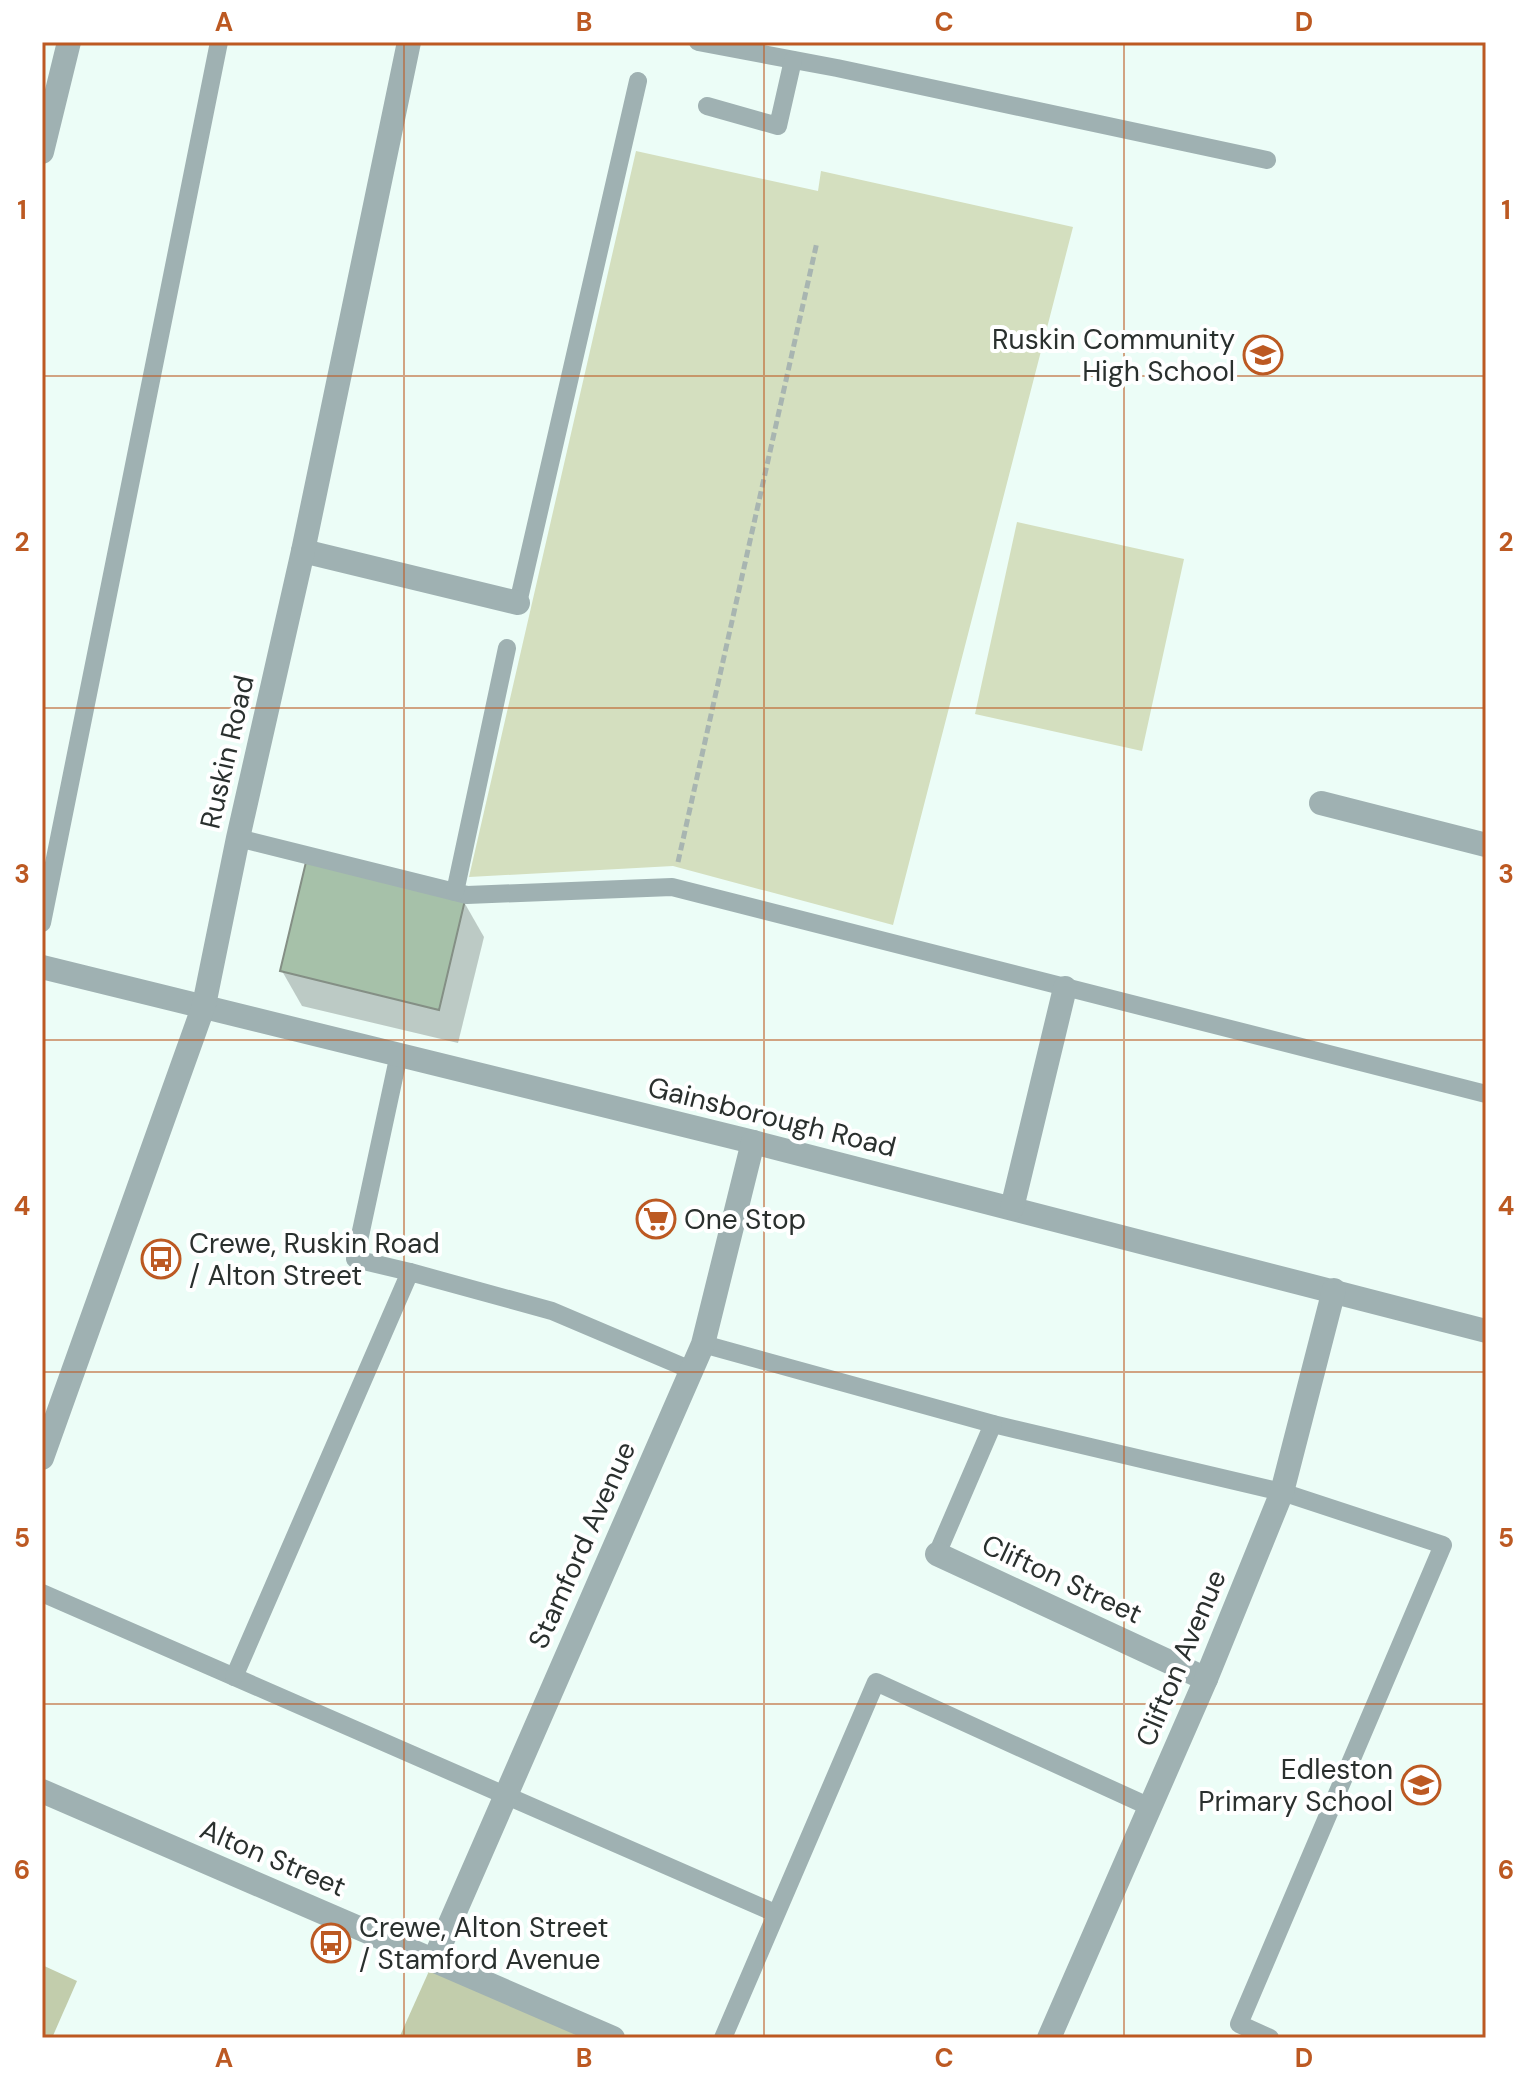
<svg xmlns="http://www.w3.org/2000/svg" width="1528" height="2080" font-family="'DM Sans',sans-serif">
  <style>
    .green { fill: #d4dfbf }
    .forest { fill: #c2cdac }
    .shadow { fill: #0003 }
    .building { fill: #a6c1a9; stroke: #848f85; stroke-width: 2 }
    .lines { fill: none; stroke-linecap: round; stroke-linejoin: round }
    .path { stroke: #a8b5b1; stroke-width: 5; stroke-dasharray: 8 4; stroke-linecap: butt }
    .lane { stroke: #9fb1b2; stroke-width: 18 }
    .street { stroke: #9fb1b2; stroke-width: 24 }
    .grid { fill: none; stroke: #bc5922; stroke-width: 2; stroke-opacity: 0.55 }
    .labels { text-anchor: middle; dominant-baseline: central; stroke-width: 8; stroke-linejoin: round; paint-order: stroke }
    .poi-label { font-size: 28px; fill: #2a302e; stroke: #fff; text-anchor: start }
    .street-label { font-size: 28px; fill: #2a302e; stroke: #fff }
    .neatline { fill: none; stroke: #bc5922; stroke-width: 3 }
    .grid-label { font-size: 26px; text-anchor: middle; font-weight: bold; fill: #bc5922 }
  </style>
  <rect width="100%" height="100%" fill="#ecfdf7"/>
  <!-- green -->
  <g class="green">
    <path d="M636,151L818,191L821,171L1073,227L893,925L673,866L469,877Z"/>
    <path d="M1017,522L1184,559L1142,751L975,714Z"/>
  </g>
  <!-- forest -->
  <g class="forest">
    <path d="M434,1960L613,2038H399Z"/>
    <path d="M42,1965L77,1981L52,2038H42Z"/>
  </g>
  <!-- shadow -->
  <path class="shadow" d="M464,902L484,937L458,1043L302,1006L282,971Z"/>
  <!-- building -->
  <path class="building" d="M306,862L465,900L439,1010L280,971Z"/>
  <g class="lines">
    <!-- path -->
    <path class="path" d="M678,862L817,242"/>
    <!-- lane -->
    <g class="lane">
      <path d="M698,42L837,68L1267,160"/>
      <path d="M707,106L778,126L793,60"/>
      <path d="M518,603L638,81"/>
      <path d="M238,838L467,895L672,887L1486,1094"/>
      <path d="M455,892L507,648"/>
      <path d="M42,923L219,42"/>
      <path d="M399,1054L355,1259L410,1272"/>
      <path d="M703,1344L993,1424L1282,1492L1443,1545L1239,2024L1270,2038"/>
      <path d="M937,1554L993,1424"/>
      <path d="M42,1593L775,1913"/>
      <path d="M234,1677L410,1272L552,1311L691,1370"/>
      <path d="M723,2038L876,1682L1150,1807"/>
    </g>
    <!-- street -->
    <g class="street">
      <path d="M42,152L69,42"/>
      <path d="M303,551L518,603"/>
      <path d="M1321,803L1486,845"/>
      <path d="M42,967L753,1142L1486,1331"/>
      <path d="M1012,1208L1065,988"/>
      <path d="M42,1458L204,1005L238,838L303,551L409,42"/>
      <path d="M937,1554L1206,1679"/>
      <path d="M42,1791L613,2038"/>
      <path d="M434,1960L703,1344L753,1142"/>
      <path d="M1049,2038L1206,1679L1282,1492L1334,1290"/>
    </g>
  </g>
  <!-- grid -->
  <path class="grid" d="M404,42V2038M764,42V2038M1124,42V2038M42,376H1486M42,708H1486M42,1040H1486M42,1372H1486M42,1704H1486"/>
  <!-- icons -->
  <defs>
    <g id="school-ring" transform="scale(2)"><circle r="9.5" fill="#fff" stroke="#bc5922" stroke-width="1.5"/><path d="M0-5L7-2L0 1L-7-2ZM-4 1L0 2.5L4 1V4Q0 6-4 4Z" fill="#bc5922"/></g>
    <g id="supermarket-ring" transform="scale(2)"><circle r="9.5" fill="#fff" stroke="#bc5922" stroke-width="1.5"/><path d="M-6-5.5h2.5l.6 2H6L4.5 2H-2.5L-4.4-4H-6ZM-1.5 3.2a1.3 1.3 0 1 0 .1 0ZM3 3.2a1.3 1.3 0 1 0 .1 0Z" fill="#bc5922"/></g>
    <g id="bus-ring" transform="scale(2)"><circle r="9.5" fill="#fff" stroke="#bc5922" stroke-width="1.5"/><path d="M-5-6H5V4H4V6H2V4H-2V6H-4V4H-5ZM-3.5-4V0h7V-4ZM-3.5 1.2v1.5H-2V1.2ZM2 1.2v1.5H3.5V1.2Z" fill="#bc5922"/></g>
  </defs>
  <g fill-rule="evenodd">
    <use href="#school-ring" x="1263" y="355"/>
    <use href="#supermarket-ring" x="656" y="1219"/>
    <use href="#bus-ring" x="161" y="1259"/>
    <use href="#school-ring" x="1421" y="1785"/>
    <use href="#bus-ring" x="331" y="1943"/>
  </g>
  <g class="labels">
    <!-- poi labels -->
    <g class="poi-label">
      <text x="1235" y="339" text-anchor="end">Ruskin Community<tspan x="1235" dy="32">High School</tspan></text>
      <text x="684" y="1219">One Stop</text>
      <text x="189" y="1243">Crewe, Ruskin Road<tspan x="189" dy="32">/ Alton Street</tspan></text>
      <text x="1393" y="1769" text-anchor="end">Edleston<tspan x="1393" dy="32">Primary School</tspan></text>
      <text x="359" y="1927">Crewe, Alton Street<tspan x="359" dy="32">/ Stamford Avenue</tspan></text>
    </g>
    <!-- street labels -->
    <g class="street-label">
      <text transform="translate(227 752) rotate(-77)">Ruskin Road</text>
      <text transform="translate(772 1117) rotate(14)">Gainsborough Road</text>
      <text transform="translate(582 1545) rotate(-66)">Stamford Avenue</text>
      <text transform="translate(1062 1579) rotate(25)">Clifton Street</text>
      <text transform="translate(1181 1658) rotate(-67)">Clifton Avenue</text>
      <text transform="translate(273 1858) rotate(23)">Alton Street</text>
    </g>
  </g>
  <!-- border -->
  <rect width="1528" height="2080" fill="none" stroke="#ffffff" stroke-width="88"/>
  <rect x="44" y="44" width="1440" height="1992" class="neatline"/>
  <g class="grid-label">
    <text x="224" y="31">A</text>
    <text x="584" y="31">B</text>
    <text x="944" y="31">C</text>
    <text x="1304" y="31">D</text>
    <text x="22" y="219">1</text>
    <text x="1506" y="219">1</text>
    <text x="22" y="551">2</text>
    <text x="1506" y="551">2</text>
    <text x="22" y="883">3</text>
    <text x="1506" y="883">3</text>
    <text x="22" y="1215">4</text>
    <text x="1506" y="1215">4</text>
    <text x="22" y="1547">5</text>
    <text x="1506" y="1547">5</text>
    <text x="22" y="1879">6</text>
    <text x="1506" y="1879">6</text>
    <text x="224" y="2067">A</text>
    <text x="584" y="2067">B</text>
    <text x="944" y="2067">C</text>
    <text x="1304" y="2067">D</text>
  </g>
</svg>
